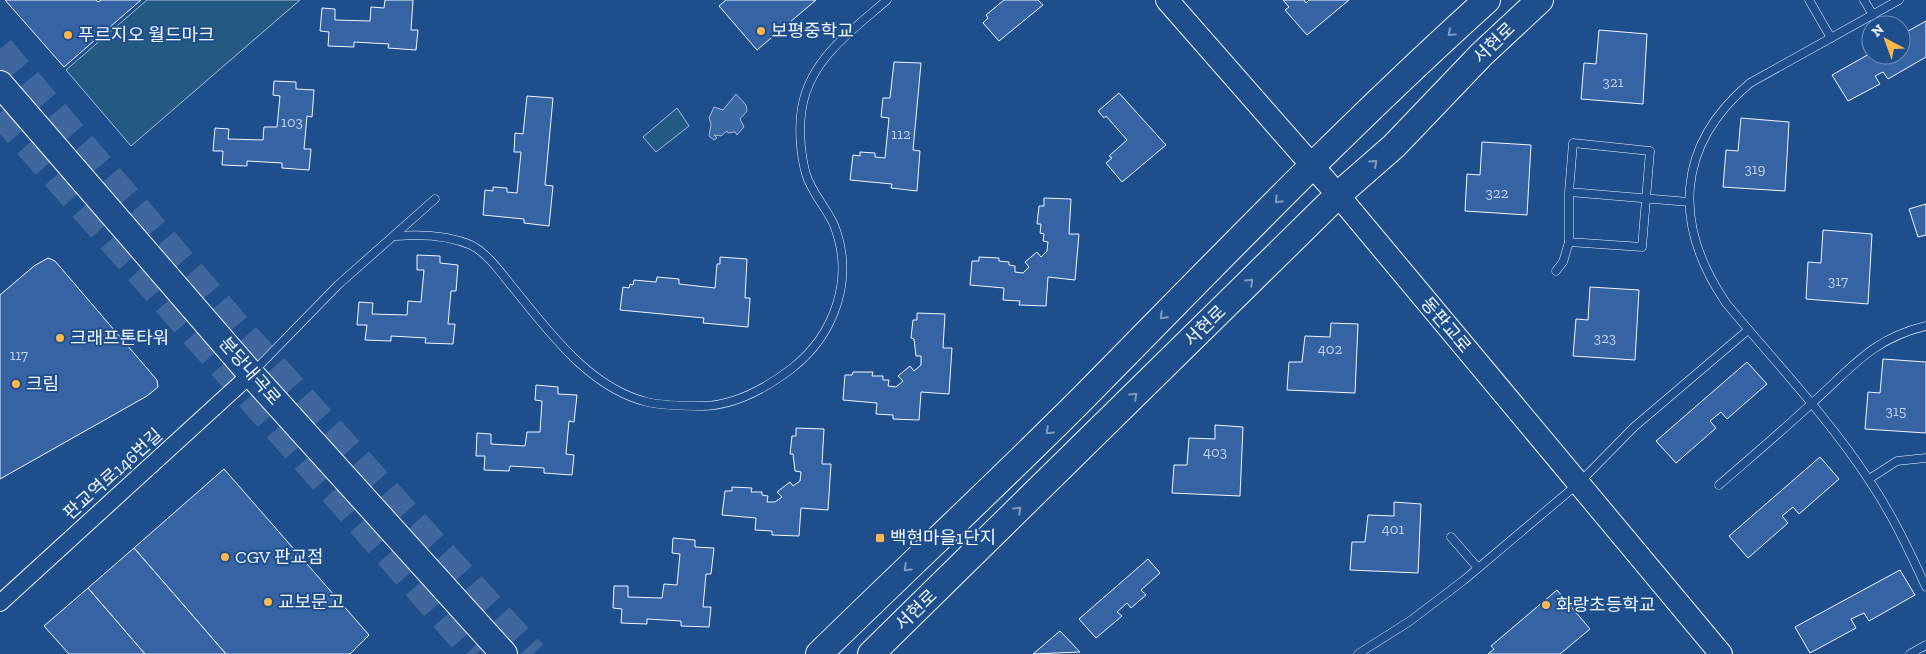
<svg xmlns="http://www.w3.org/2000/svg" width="1926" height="654" font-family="'Zilla Slab','Noto Sans KR',serif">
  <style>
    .green { fill: #245a82; stroke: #a8bbd7 }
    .water { fill: #3b69a3; stroke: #a8bbd7 }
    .building { fill: #3563a3; stroke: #f2f6ff }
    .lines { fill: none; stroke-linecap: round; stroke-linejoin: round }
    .trunk-tunnel { stroke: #3f679d; stroke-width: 28; stroke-dasharray: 28 14; stroke-linecap: butt }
    .service-casing { stroke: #f2f6ff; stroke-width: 9 }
    .minor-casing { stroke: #f2f6ff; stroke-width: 18 }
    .secondary-casing { stroke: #f2f6ff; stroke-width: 24 }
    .primary-casing { stroke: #f2f6ff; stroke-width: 28 }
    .service { stroke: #1f4e8c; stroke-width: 8 }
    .minor { stroke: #1f4e8c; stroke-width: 16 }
    .secondary { stroke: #1f4e8c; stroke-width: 22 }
    .primary { stroke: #1f4e8c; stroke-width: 26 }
    .oneway { stroke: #7e9ac0 }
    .poi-dot { fill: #ffb74d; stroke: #1f4e8c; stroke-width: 2 }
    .labels { text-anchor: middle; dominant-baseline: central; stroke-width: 4; stroke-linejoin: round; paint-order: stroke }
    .number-label { font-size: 15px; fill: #c3d1e8 }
    .poi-label { font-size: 18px; fill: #f2f6ff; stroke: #1f4e8c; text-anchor: start }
    .street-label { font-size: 18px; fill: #f2f6ff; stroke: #1f4e8c }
  </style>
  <rect width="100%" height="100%" fill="#1f4e8c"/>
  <!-- green -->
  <g class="green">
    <path d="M147,0H300L131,146L66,70Z"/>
    <path d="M677,108L689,126L656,152L643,137Z"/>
  </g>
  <!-- water -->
  <path class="water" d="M736,94L746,105L747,111L740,119L744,127L737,135L735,132L728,133L727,131L721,136L714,135L717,138L714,140L709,136L711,124L709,118L714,107L723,110Z"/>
  <!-- building -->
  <g class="building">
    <path d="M5,0H96L98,2L101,0H141L64,67Z"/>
    <path d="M385,0H413L411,30H418L416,50L388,48L389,44L354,42V47L328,46L329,32L320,31L322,8L335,9V20L370,21L371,7L384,8Z"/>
    <path d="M726,0H816L757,50L719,6Z"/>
    <path d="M1004,0H1038L1043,5L999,41L983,23L988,18L986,15Z"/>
    <path d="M1283,0H1304L1306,3L1309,0H1349L1307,35L1285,10L1289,7Z"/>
    <path d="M1926,21V57L1888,79L1883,72L1875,76L1880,84L1848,101L1832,75L1871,53V55H1901V35Z"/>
    <path d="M1599,30L1647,34L1643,104L1581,99L1584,63L1596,64Z"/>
    <path d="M894,62L921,63L913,150L920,151L917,191L891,188L892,184L850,180L853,155L860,156V152L875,153V157L885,158L889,118L881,117L883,98H890Z"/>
    <path d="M274,81L296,82V89L314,90L312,117L307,116L304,149H311L309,170L282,168V163L247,161V166L222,165L223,151H213L215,128L229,129L228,139L263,140L264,127H277L280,96L273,95Z"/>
    <path d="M1119,93L1166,145L1122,182L1106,163L1112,158L1109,156L1127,140L1106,116L1104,118L1098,111Z"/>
    <path d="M527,96L553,98L545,185L553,186L549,226L524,223V219L483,215L485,190L493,191V187L507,188V192L517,193L521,152H514L515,133L523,134Z"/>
    <path d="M1741,118L1789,122L1785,191L1723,187L1726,150L1738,151Z"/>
    <path d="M1482,142L1531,145L1527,215L1465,211L1467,174L1480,175Z"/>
    <path d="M1044,198L1071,199L1069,234H1079L1075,280L1048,277L1046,306L1019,305L1020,301L1003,300L1004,288L970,285L972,261H979V257L999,258V261L1009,262V265L1015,266V272L1023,273L1029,267L1025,262L1037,252L1041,257L1047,251L1048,242L1043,241L1044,234L1040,233L1041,224H1037L1039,206H1044Z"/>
    <path d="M1926,204V235L1918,237L1909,209Z"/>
    <path d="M1823,230L1872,234L1868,304L1806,299L1808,262L1821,263Z"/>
    <path d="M417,255L440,256V263L458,265L456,291H451L448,324H455L453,344L425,343L426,338L391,336V341L365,340L367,325H357L359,302L373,303L372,314L407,315L408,301L421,302L424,270H417Z"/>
    <path d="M720,257L747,259L745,298H750L748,327L703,323L704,318L620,310L623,287L629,288L630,284L633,285L634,280L656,282L657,277L679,279V284L715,288L717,264H720Z"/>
    <path d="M48,258L55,261L157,380L158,387L147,396L0,479V295L34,266Z"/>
    <path d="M1590,287L1639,290L1635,360L1573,356L1576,319L1588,320Z"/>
    <path d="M917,313L945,314L943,348H952L949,394L921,392L919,420L893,419V415L876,414L877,403L843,400L845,375H852L853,372H873L872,376H883V380H889L888,386L896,387L903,381L898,376L910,366L914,371L921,365V356H916L914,339L911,338L913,320H917Z"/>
    <path d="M1331,323L1358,324L1355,393L1287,390L1289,362H1302L1305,336L1330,337Z"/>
    <path d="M1883,359L1926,362V433L1865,429L1868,392L1880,393Z"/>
    <path d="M1747,362L1767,384L1727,419L1721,412L1710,421L1716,428L1676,463L1656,441Z"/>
    <path d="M536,385L558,387V394L577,395L574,422L569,421L566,454L574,455L572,475L544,473V468L510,466L509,471L484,470L485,456H476L477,433L491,434V444L525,446L527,432H540L542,401L535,400Z"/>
    <path d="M1215,425L1243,427L1240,496L1172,493L1174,465H1187L1189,438L1215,439Z"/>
    <path d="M796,428L824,429L822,464H831L828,510L801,508L799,536L772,535V531L755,530L756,518L722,515L725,491H732V487L752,488L751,492H762V495L768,496L767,502H775L782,497L777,492L790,482L793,486L800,481L801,472L795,471L793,454H790L792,436H796Z"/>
    <path d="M1820,457L1839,479L1799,514L1793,507L1782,516L1788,523L1748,558L1729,536Z"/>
    <path d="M224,469L369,635L350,654H226L134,548Z"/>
    <path d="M1394,502L1421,504L1418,573L1350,570L1352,542H1365L1368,515L1394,516Z"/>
    <path d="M673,538L695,540V547L714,548L711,574H706L703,607H711L709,627L681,626V621L647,619V624L621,623L622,609L613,608L614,586H628V597L662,598L664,584L677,585L680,554L672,553Z"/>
    <path d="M134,548L226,654H145L88,588Z"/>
    <path d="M1148,559L1160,573L1141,590L1146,595L1131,608L1127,603L1117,612L1122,616L1096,638L1079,619Z"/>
    <path d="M1900,570L1915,595L1869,621L1864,613L1851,619L1856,628L1810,653L1795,627Z"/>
    <path d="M88,588L145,654H69L44,626Z"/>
    <path d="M1557,590L1590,629L1560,654H1488L1494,649L1491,646Z"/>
    <path d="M1060,631L1080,652L1033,654Z"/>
  </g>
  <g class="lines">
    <!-- trunk-tunnel -->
    <g class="trunk-tunnel">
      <path d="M0,49L240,330L533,654"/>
      <path d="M0,113L476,654"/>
    </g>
    <!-- service casing -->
    <g class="service-casing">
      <g id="service">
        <path d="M1809,0L1831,38"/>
        <path d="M1864,0L1873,15"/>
        <path d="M1899,0L1750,83C1675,146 1673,225 1726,303C1774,361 1827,416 1869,480C1892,514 1909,550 1926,587"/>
        <path d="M1569,192V242L1642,247L1650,151L1573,143L1569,192L1689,202"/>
        <path d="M396,236C420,234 448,235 471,245C489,254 503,276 515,290C550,333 590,388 647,402C664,406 683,406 701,406C734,406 766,388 791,369C835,335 855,278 834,225C826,207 811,192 806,174C801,157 799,133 801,115C806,62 850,32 887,0"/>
        <path d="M1556,271L1563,262L1569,242"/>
        <path d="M254,371L338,285L435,199"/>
        <path d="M1869,479L1897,461L1926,458"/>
        <path d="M1719,485C1750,458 1781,432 1811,404C1851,369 1871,339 1926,326"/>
        <path d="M1451,537L1478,568"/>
        <path d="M1358,654L1410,621L1464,580L1579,483L1634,427L1748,330"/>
        <path d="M1910,654L1926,645"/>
      </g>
    </g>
    <!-- minor casing -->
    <g class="minor-casing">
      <path id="minor" d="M0,603L251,374"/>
    </g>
    <!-- secondary casing -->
    <g class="secondary-casing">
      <path id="secondary" d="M1167,0L1338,195L1721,654"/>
    </g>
    <!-- primary casing -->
    <g class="primary-casing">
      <g id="primary">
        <path d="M0,84L251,374L504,654"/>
        <path d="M819,654C906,569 996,485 1082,399C1215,264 1346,127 1487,0"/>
        <path d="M871,654L1338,195L1394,146L1482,54L1540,0"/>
      </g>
    </g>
    <!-- service -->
    <use href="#service" class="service"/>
    <!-- minor -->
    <use href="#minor" class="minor"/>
    <!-- secondary -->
    <use href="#secondary" class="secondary"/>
    <!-- primary -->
    <use href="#primary" class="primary"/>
  </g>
  <!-- one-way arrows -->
  <defs><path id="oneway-chevron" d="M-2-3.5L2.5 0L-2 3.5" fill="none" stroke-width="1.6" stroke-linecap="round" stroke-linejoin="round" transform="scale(1.25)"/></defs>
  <g class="oneway">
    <use href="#oneway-chevron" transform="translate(1451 33) rotate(138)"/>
    <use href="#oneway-chevron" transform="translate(1374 163) rotate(-42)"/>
    <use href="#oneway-chevron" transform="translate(1278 200) rotate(135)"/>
    <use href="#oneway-chevron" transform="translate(1250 282) rotate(-44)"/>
    <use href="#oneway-chevron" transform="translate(1163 316) rotate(135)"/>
    <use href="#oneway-chevron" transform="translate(1134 396) rotate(-44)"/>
    <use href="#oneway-chevron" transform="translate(1049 431) rotate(136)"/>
    <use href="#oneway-chevron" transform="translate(1018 510) rotate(-44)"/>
    <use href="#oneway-chevron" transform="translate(907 568) rotate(136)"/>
  </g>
  <!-- markers -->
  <g class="poi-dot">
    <circle cx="761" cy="31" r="5"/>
    <circle cx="68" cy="35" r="5"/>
    <circle cx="60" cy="338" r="5"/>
    <circle cx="16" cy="384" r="5"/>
    <rect x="875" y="533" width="10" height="10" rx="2.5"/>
    <circle cx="225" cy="557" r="5"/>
    <circle cx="268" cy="602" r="5"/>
    <circle cx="1546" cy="605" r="5"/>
  </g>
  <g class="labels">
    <!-- number labels -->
    <g class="number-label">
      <text x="1613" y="82">321</text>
      <text x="292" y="122">103</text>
      <text x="901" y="134">112</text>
      <text x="1755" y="169">319</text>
      <text x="1497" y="193">322</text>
      <text x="1838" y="281">317</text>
      <text x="1605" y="338">323</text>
      <text x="1330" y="349">402</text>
      <text x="19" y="355">117</text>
      <text x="1896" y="411">315</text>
      <text x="1215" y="452">403</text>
      <text x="1393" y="529">401</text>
    </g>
    <!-- poi labels -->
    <g class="poi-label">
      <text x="771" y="31">보평중학교</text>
      <text x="78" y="35">푸르지오 월드마크</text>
      <text x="70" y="338">크래프톤타워</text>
      <text x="26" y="384">크림</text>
      <text x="890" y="538">백현마을1단지</text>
      <text x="235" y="557">CGV 판교점</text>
      <text x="278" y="602">교보문고</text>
      <text x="1556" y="605">화랑초등학교</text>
    </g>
    <!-- street labels -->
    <g class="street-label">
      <text transform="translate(1494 43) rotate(-44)">서현로</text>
      <text transform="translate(1446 325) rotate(50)">동판교로</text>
      <text transform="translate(1205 326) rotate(-44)">서현로</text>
      <text transform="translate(250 371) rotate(49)">분당내곡로</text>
      <text transform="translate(113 474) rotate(-42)">판교역로146번길</text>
      <text transform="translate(916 610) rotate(-44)">서현로</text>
    </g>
  </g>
  <!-- north arrow -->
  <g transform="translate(1886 40) rotate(319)"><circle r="24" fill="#1f4e8c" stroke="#7391ba"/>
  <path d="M0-4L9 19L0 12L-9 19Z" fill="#ffb74d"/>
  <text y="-8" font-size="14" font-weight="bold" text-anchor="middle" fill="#f2f6ff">N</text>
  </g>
</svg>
